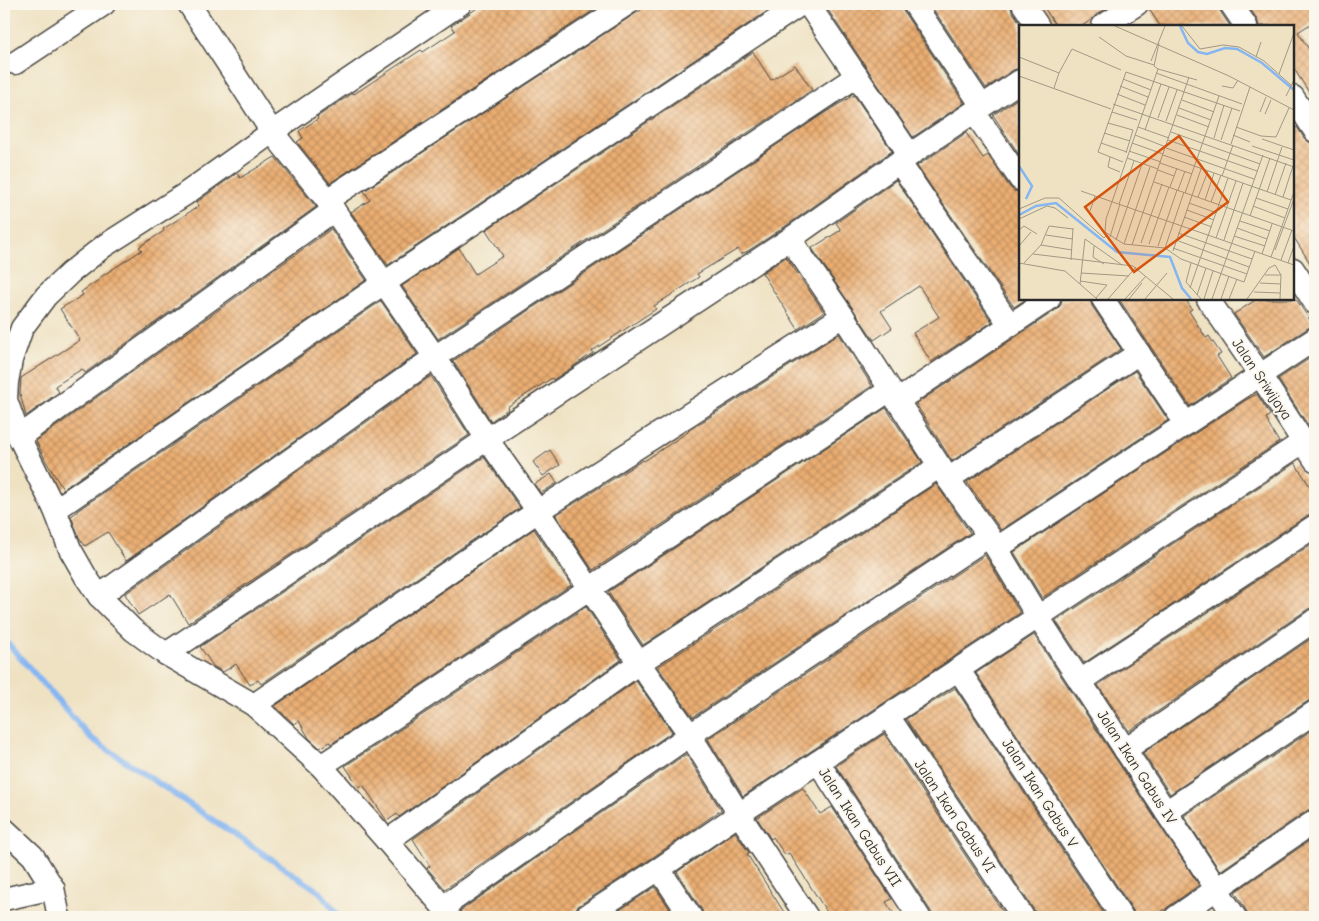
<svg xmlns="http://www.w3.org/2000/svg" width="1319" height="921" font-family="'Comic Neue',sans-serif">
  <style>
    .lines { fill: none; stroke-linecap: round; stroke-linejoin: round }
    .stream { stroke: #85b6f1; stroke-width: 6 }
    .building { fill: url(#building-cross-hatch) }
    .minor-casing { stroke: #484642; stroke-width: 25 }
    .minor { stroke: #fff; stroke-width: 22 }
    .labels { text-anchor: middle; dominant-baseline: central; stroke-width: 4; stroke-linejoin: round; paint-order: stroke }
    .street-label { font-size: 15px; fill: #2b2b2b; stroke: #fbf7ec }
    .inset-river { fill: none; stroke: #85b6f1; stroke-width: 2.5 }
    .inset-road { fill: none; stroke: #a19986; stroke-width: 1 }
    .view { fill: #d5540f; fill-opacity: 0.15; stroke: #d5540f; stroke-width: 2.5 }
    .inset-edge { fill: none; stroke: #2b2b2b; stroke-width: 2.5 }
  </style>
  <defs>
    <pattern id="building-cross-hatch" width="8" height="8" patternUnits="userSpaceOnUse" patternTransform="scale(1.25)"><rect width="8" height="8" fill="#ebae72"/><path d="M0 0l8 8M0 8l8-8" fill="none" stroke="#bf8e5e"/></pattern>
  </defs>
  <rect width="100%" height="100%" fill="#fbf7ec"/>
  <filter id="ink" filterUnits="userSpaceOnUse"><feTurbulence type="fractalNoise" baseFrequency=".02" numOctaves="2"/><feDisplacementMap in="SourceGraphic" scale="10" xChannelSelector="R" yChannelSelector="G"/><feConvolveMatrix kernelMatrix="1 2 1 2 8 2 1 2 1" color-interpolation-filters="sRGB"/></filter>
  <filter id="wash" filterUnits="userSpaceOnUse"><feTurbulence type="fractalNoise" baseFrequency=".0096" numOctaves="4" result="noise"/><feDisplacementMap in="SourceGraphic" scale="20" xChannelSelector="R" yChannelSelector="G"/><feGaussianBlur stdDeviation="1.12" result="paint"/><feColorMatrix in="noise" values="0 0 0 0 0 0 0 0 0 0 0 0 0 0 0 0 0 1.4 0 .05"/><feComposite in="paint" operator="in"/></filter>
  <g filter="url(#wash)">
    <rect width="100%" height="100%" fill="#efe2c3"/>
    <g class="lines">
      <!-- stream -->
      <path class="stream" d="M4,639L91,738L320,892L340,917"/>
    </g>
    <g id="blocks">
      <!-- building -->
      <g class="building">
        <path d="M483,4H603L330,183L297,142L303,138L299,131L318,119L317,117L353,93L354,94L421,50L423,52L455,31L451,26Z"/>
        <path d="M650,4H778L388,265L351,212L370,200L364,191Z"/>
        <path d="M824,4H901L903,11L964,103L913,137Z"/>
        <path d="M930,4H1010L1012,11L1020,23V68L1013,70L986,88Z"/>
        <path d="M1042,4H1113L1096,15L1091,20L1082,26H1056Z"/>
        <path d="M1150,4H1218L1220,11L1230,26H1160L1149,9Z"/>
        <path d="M1247,4H1315V21L1298,32L1315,59V102L1293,67V26H1259L1257,19Z"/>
        <path d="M753,52L771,80L795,65L812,90L438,339L402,286L459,248L475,274L503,256L486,230Z"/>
        <path d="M854,95L892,151L783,228L748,251L741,254L738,249L697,274L699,277L654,306L656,309L592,351L593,353L553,380L552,378L507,407L508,409L491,421L453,361L826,112Z"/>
        <path d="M1020,97V156L993,115Z"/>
        <path d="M1297,127L1304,138L1309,142L1315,144V271L1293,236V130Z"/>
        <path d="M966,133L983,158L988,155L1009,186L1014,191L1020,192V299H1026L1014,307L917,166Z"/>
        <path d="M275,157L316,207L85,373L82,369L55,386L59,392L26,416L20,394L21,378L80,340L60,309L83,295L81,292L100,279L99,278L142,250L139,247L164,231L163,229L199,206L197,202L237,173L240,178Z"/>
        <path d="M896,180L992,322L931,362L913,333L939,317L919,286L881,311L892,328L874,340L812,248L841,230L836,223Z"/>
        <path d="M331,229L366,280L63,489L47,463L36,441Z"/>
        <path d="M786,257L824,312L798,329L762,273Z"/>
        <path d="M1062,299H1090L1092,306L1121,349L952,461L916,404L1056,310L1061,305Z"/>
        <path d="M1119,299H1185L1192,309L1189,311L1206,338L1209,336L1221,354L1217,356L1231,378L1190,406Z"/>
        <path d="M1257,299H1296L1314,326L1308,328L1264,357L1234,314Z"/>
        <path d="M381,301L417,354L126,561L108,532L85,546L79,537L71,516L77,512V511Z"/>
        <path d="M839,334L872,386L593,570L556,515L643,460L644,461L688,432V431Z"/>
        <path d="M1315,355V436L1278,379Z"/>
        <path d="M1135,371L1168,420L1001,530L967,482Z"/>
        <path d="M431,376L469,435L188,623L170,594L138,615L125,594Z"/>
        <path d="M1257,394L1270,415L1266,418L1269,423L1268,424L1279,442L1042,598L1014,552L1246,400Z"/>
        <path d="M886,408L922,462L643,645L608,592Z"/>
        <path d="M550,450L560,465L543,476L533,462Z"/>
        <path d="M484,457L520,508L261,684L258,680L250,685L236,664L223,672L213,666L200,647Z"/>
        <path d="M1295,463L1315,494V513L1308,515L1084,663L1056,621Z"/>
        <path d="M551,474L557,483L541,493L535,484Z"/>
        <path d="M936,484L970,533L693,717L658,667Z"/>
        <path d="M534,529L571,585L331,744L330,742L320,748L309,738L299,721L294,724L275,706Z"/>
        <path d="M1315,542V607L1308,609L1129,731L1098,685Z"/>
        <path d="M985,555L1020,613L743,796L708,739Z"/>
        <path d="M586,607L621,660L399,817L397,814L387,821L363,785L359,787L345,766Z"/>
        <path d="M1034,635L1199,885L1154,917H1135L1133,910L976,673Z"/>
        <path d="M1315,636V699L1308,701L1170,794L1143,753Z"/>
        <path d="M636,681L672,732L445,889L427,868L430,866L413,839Z"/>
        <path d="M955,688L1106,917H1036L1034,910L906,719Z"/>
        <path d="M1315,728V808L1308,810L1220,871L1184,816Z"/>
        <path d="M884,734L1006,916L1003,917H934L930,910L836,766Z"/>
        <path d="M686,754L721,810L652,858L578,906L574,911L572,917H462L460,911Z"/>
        <path d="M803,788L820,814L832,807L892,899L886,902L896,917H830L789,853L785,855L773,837L771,839L757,818Z"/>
        <path d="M735,832L749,853L747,854L787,917H704L702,910L677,872Z"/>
        <path d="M1315,837V917H1248L1246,910L1235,892Z"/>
        <path d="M655,887L675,917H609Z"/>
      </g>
    </g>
  </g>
  <g filter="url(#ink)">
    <use href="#blocks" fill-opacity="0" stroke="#484642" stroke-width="1"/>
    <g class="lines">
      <!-- minor casing -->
      <g class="minor-casing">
        <g id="minor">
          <path d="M189,4L272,132L327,200L435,357L487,439L538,511L639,663L690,735L739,814L807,917"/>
          <path d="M808,4L910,155"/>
          <path d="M914,4L982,106"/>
          <path d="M1023,4L1038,26"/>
          <path d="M1231,4L1246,26"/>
          <path d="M1103,26L1137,4"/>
          <path d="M15,63L104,4"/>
          <path d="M1293,97L1315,131"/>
          <path d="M974,112L1020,179"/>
          <path d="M899,162L1010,325"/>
          <path d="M327,200L627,4"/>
          <path d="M790,239L843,316L948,479L989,536L1038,617L1235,917"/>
          <path d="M1293,269L1315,303"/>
          <path d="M1103,299L1186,424"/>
          <path d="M1208,299L1260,375L1315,460"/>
          <path d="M897,401L1049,299"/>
          <path d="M19,437L334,210"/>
          <path d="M948,479L1139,353"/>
          <path d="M55,510L384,283L801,4"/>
          <path d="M997,548L1315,339"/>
          <path d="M99,596L435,357L857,76"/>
          <path d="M166,654L487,439L790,239L899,162L1020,81"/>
          <path d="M958,669L1122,917"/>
          <path d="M1080,681L1315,526"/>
          <path d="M254,705L538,511L843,316"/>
          <path d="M888,716L1023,917"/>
          <path d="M1125,750L1315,620"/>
          <path d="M818,762L919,917"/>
          <path d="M321,766L890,390"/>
          <path d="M1166,812L1315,712"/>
          <path d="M4,829L33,856L53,888L59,917"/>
          <path d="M387,841L639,663L940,466"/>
          <path d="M659,869L691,917"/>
          <path d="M4,899L53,888"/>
          <path d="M443,907L690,735L989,536"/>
          <path d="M449,917L443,907L387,841L321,766L254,705L166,654L133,630L99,596L86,577L70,549L55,510L19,437L6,400L7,382L11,360L22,328L46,296L70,273L104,246L184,195L272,132L460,4"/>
          <path d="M585,917L659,869L739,814L1303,442"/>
          <path d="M1176,917L1315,821"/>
        </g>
      </g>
      <!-- minor -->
      <use href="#minor" class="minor"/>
    </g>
  </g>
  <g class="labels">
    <!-- street labels -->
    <g class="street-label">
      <text transform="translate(1262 379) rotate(56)">Jalan Sriwijaya</text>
      <text transform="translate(1137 767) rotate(57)">Jalan Ikan Gabus IV</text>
      <text transform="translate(1040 793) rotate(57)">Jalan Ikan Gabus V</text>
      <text transform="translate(955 816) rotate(56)">Jalan Ikan Gabus VI</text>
      <text transform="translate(860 827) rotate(57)">Jalan Ikan Gabus VII</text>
    </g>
  </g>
  <!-- overview -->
  <g transform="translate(1019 25)">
    <rect width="275" height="275" fill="#efe2c3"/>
    <path class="inset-river" d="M161,1L169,18L179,27L188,29L206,23L218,24L243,38L275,65M0,141L13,161L7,174M0,190L17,181L37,178L98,227L151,232L163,263L172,274"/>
    <path class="inset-road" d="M96,1L210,51L275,85M163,1L181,24L204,20L220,22L245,36L272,60M80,12L107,31L135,40M0,32L40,48L35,63M237,32L242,17M132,36L146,1M139,44L135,41L140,18M40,48L53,24L102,45M137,48L223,79M260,49L275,8M0,51L92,84M104,54L132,65M178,55L139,44L87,194L86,207L105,219L146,223L162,234L225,257L236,226M101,61L129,72M203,61L214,63L219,55M98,69L126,80M267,71L275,55M163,75L195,87M94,79L275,142M160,83L192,95M93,87L118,95M241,87L247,72M246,89L252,75M158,90L190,102M139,93L150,62M147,96L158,65M89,98L114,105L107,128M119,102L150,113M217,102L242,111L257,112L270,83M126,105L142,59M152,107L241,139M85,108L111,116M116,110L147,122M214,110L231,117M195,113L205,80M243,114L275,125M149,115L238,146M202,115L213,83M82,118L108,127M113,118L144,129M212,119L231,62M233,121L275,135M147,123L235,154M110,126L142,137M144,130L272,175M91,132L89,142L101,147M108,133L139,144M104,137L79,127L107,47L221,86M141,138L173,149M139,145L155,151M203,151L214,120M135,157L275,206M151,162L158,143M159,165L166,146M62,166L275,240M248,167L263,122M166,168L200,71M256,170L267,138M179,172L189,146M264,172L274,141M237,173L269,184M186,175L195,148M192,177L202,150M170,178L198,188M100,179L115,136M234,181L266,193M0,184L26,173H40L85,213L88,210M168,185L195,195M71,186L76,171M231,191L251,133M165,192L193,202M0,194L28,181L36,183L49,193M221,196L251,206M218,203L248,214M0,205L5,201L18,209M159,208L233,234M27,210L54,214M215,211L246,221M91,212L101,179M197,213L217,156M97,215L123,139M157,215L230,242M205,215L224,158M122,218L143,159M105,219L131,142M130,219L150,162M22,220L53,225M113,220L170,52M0,221L12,207M75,221L74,232L85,239M139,221L158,165M146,223L165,167M154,223L228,249M256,225L275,174M154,226L182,144M14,229L114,241L154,274M243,229L253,199M252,232L275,167M52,235L54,203M262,235L273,205M0,238L46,246L78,274M5,238L22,220L30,201L54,204M172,238L167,257L182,274M269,238L275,221M62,248L110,251M246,250H262M61,256L88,260L77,273M241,258L262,259M61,259L66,214L103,240M171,263L209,153M235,267L261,268M178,270L187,243M89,274L117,242M106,274L127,251M110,274L123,258M126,274L148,248M185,274L194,246M193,274L244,130M202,274L210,251M210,274L218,254M228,274L250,243L256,240L262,250L261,274"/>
    <path class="view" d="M160,111L209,177L115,247L66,182Z"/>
    <rect width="275" height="275" class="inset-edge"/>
  </g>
  <!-- margin -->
  <rect width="1319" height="921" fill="none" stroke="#fbf7ec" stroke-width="20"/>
</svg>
